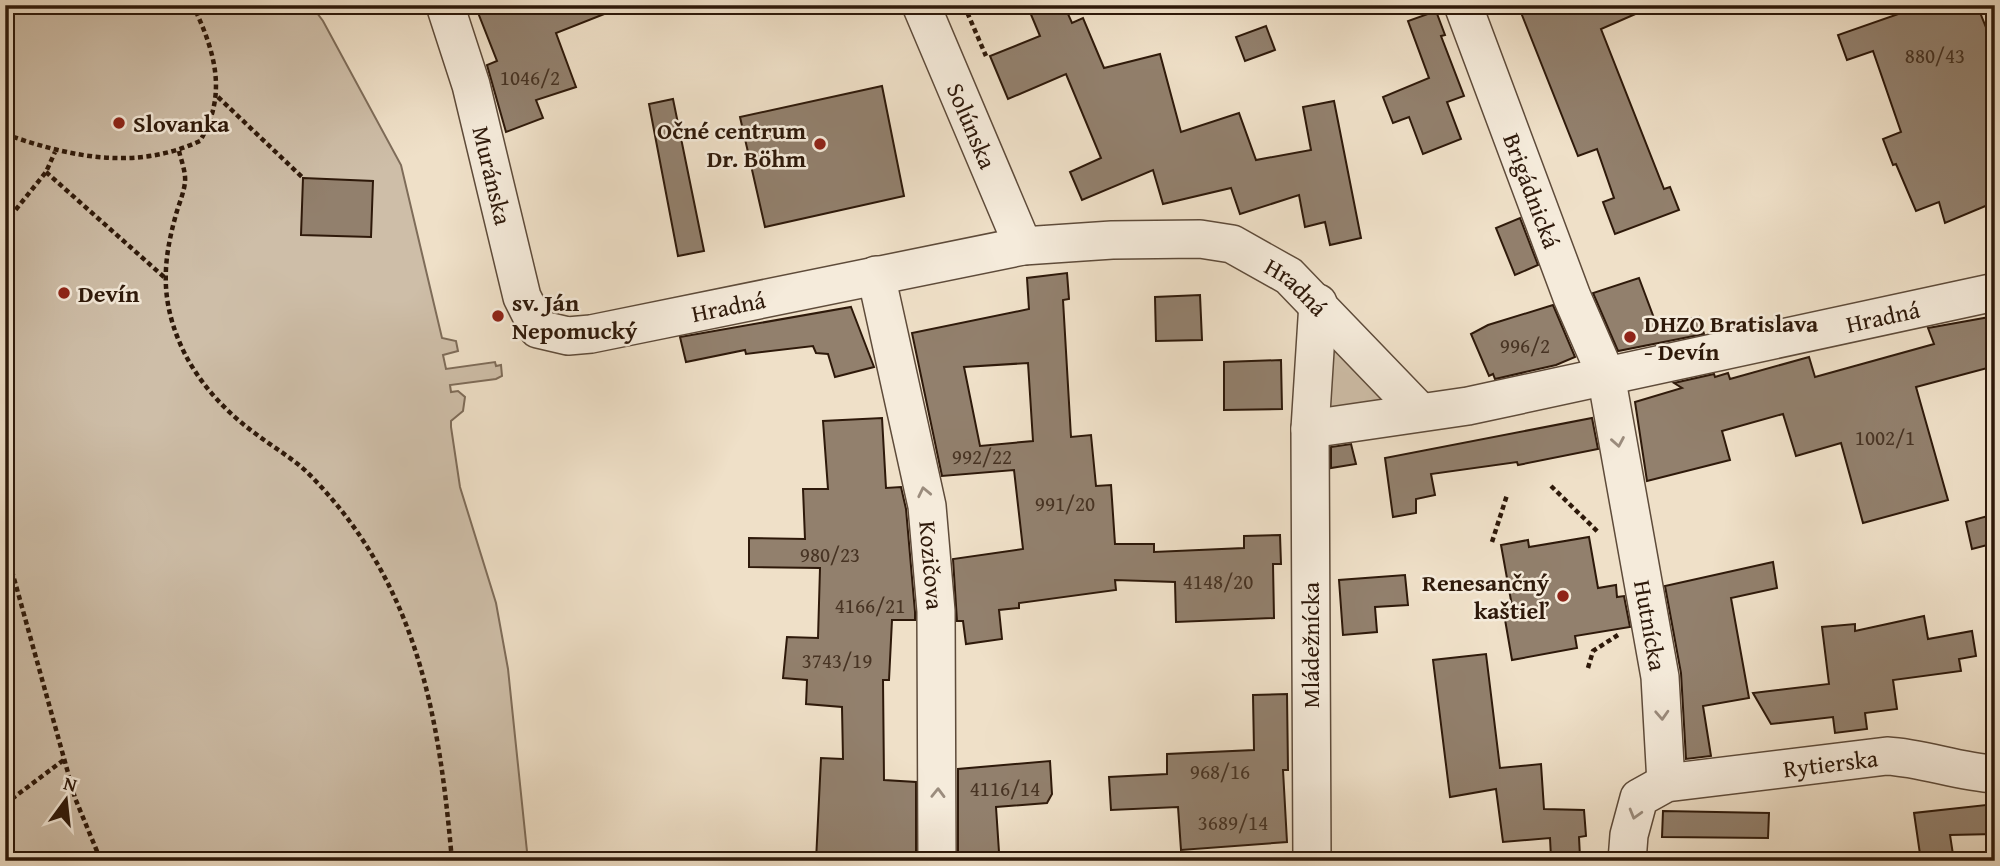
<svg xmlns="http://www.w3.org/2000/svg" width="2000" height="866" font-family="'Gentium Book Plus',serif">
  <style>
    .green { fill: #cebea8; stroke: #7e6c59; stroke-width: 2 }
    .building { fill: #92806d; stroke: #2e190a; stroke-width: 2; fill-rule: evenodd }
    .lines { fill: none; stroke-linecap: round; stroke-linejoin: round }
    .street-casing { stroke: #5e4b3a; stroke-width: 40 }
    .path { stroke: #2e190a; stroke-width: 4.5; stroke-dasharray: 5 3.5; stroke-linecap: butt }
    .street { stroke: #f5ebdb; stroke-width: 37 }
    .oneway { stroke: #9b8c7d }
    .poi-dot { fill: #8f2418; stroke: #f5ebdb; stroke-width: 2.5 }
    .labels { text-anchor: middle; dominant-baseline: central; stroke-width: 5; stroke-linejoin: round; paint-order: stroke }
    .number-label { font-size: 21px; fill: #473323 }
    .poi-label { font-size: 24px; font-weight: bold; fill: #2e190a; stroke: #f5ebdb; text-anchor: start }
    .street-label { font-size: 24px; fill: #2e190a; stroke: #f5ebdb }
  </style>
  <rect width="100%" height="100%" fill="#efe0c8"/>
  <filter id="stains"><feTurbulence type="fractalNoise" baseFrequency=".00286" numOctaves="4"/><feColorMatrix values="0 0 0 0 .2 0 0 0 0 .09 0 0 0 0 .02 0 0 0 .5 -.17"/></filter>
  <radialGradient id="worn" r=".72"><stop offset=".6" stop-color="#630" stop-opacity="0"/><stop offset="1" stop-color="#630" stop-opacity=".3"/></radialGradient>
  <!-- green -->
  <g class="green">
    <path d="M5,5H311L323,21L401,165L442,338L456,341L458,351L443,355L446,369L495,362L496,366L501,365L502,376L496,379L450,385L451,392L458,391L465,397L463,411L451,421V427L460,487L496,603L508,669L528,861H5Z"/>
    <path d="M1338,347L1393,408L1319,422L1325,353Z"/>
  </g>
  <!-- building -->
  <g class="building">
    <path d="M475,5H622V7L556,33L576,87L536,100L543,118L506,132L487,65L497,61Z"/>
    <path d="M1027,5H1064L1072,23L1083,18L1104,68L1160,54L1181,132L1239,113L1256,160L1311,150L1303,107L1334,101L1361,238L1330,245L1325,222L1305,227L1299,195L1240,214L1231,188L1163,204L1153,170L1082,200L1070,172L1101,158L1066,74L1008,99L990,56L1040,36Z"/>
    <path d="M1518,5H1656L1601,29L1664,189L1670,187L1679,210L1615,234L1603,202L1614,198L1597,149L1578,156Z"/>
    <path d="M1924,5H1977L1995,50V202L1945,223L1939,202L1916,211L1896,164L1893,165L1883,139L1901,132L1873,51L1847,60L1838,35Z"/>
    <path d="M1436,11L1445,35L1441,36L1464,96L1447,102L1461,139L1423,154L1409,117L1393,123L1383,97L1429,78L1408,21Z"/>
    <path d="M1266,26L1275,50L1245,61L1236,37Z"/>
    <path d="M882,86L904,196L765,227L740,117Z"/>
    <path d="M673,99L704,251L678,256L649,104Z"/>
    <path d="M303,178L373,181L371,237L301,235Z"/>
    <path d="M1520,218L1538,265L1515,275L1496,228Z"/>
    <path d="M1067,273L1069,299L1063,300L1071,437L1091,435L1096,486L1111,485L1115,544H1154V552L1244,548V536L1280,535L1281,564H1273L1274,618L1176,622L1175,582L1115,580L1116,590L1019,603V608L999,610L1002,639L966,644L963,621H957L953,559L1023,549L1014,470L942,476L912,333L1029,309L1027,278ZM1028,363L1033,441L980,446L964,367Z"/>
    <path d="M1639,278L1657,326L1699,317L1704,334L1618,351L1593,293Z"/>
    <path d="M1200,295L1202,340L1156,341L1155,297Z"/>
    <path d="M1553,305L1575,357L1556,365L1495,379L1493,374L1489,376L1471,334L1488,325Z"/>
    <path d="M851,307L874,367L835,377L828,354L816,353L813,346L746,354L745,350L686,362L680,337Z"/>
    <path d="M1995,316V366L1916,387L1948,500L1863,523L1841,443L1796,456L1783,414L1722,431L1730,460L1647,481L1635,402L1682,388L1674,383L1714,374L1715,377L1728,373L1730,379L1809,357L1815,377L1934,344L1928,328Z"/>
    <path d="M1281,360L1282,409L1224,410V362Z"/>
    <path d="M882,418L886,488L901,487L906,509L915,612V620H892L889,680H883L884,780L916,782V861H816L821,758L843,759L842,707L806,704L807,680L783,678L787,637L818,638L820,568L749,567V538L805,539L803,489H828L823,421Z"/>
    <path d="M1592,418L1598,449L1518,465L1517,462L1431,474L1435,495L1416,499V513L1393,517L1385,458Z"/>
    <path d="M1351,444L1356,464L1331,468V447Z"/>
    <path d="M1995,514V543L1972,549L1966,522Z"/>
    <path d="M1589,537L1598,588L1616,585L1617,597L1624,596L1630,627L1575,636L1577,648L1512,660L1503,608L1512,606L1501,545L1528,540L1529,547Z"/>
    <path d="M1773,562L1777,588L1731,598L1749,698L1703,706L1711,756L1686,759L1681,673L1665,586Z"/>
    <path d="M1405,575L1408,605L1375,607L1377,632L1343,635L1339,580Z"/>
    <path d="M1924,616L1928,639L1972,631L1976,656L1959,659L1961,671L1893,680L1897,709L1865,713L1867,729L1835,733L1833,717L1771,724L1753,693L1829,684L1822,627L1855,624V631Z"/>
    <path d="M1486,654L1500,768L1541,764L1544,809L1584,810L1586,836L1579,837L1580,857L1551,858L1550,838L1503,842L1496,789L1450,797L1433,660Z"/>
    <path d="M1287,694L1288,770H1283L1287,842L1181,850L1178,807L1111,810L1109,777L1167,774V754L1254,750L1253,695Z"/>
    <path d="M1050,761L1052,794L1047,803L996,807L999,852L977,854V861H958V769Z"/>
    <path d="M1995,804V834L1950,835L1954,861H1921L1914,813Z"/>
    <path d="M1663,811L1769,813L1768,838L1662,837Z"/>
  </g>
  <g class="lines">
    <!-- street casing -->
    <g class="street-casing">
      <g id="street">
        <path id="s1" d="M445,5L471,85L522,297L538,329L568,336L591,334L1023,246L1112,240L1200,239L1232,244L1289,276L1420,412"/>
        <path id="s2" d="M921,5L1023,246"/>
        <path id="s3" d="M1463,5L1572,297L1606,375L1660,677L1666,783"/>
        <path id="s4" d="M876,275L927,506L936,611L937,861"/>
        <path id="s5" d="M1310,429L1468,406L1995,292"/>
        <path d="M1312,861L1310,429L1318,303"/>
        <path id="s6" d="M1627,861L1629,835L1639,798L1666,783L1887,756C1924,758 1958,772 1995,774"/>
      </g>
    </g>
    <!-- path -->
    <g class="path">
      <path d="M964,5L986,56"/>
      <path d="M218,97L303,178"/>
      <path d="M5,134C70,157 135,171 200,141C228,94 215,52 193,5"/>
      <path d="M179,151C181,160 186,172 185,182C184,193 178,206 175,218C163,262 161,298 179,341C194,378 224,411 256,434C273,447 292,458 307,472C417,582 439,713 452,861"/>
      <path d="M46,172L164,277"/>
      <path d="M5,223L46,172L55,152"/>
      <path d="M1551,486L1598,532"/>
      <path d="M1492,542L1507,495"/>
      <path d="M5,546L75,798L101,861"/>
      <path d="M1588,668L1593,651L1618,635"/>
      <path d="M5,804L65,759"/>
    </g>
    <!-- street -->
    <use href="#street" class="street"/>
  </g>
  <!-- one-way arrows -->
  <defs><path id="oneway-chevron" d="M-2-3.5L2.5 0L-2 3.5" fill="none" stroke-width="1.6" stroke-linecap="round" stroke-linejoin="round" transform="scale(1.75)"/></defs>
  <g class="oneway">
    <use href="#oneway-chevron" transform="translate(1618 442) rotate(80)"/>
    <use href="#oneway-chevron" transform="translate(924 492) rotate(-102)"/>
    <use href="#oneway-chevron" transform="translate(1662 715) rotate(87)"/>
    <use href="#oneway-chevron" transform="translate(938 793) rotate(-89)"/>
    <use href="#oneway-chevron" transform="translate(1635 814) rotate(106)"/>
  </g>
  <!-- markers -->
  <g class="poi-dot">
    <circle cx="119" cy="123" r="7"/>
    <circle cx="820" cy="144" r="7"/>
    <circle cx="64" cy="293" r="7"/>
    <circle cx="498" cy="316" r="7"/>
    <circle cx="1630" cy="337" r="7"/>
    <circle cx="1563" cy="596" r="7"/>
  </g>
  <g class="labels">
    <!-- number labels -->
    <g class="number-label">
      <text x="1935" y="55">880/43</text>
      <text x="530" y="77">1046/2</text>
      <text x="1525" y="345">996/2</text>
      <text x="1885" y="437">1002/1</text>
      <text x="982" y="456">992/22</text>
      <text x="1065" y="503">991/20</text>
      <text x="830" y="554">980/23</text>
      <text x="1218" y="581">4148/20</text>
      <text x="870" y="605">4166/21</text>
      <text x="837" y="660">3743/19</text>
      <text x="1220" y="771">968/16</text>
      <text x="1005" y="788">4116/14</text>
      <text x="1233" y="822">3689/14</text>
    </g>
    <!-- poi labels -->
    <g class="poi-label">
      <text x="133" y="123">Slovanka</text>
      <text x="806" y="130" text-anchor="end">Očné centrum<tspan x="806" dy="28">Dr. Böhm</tspan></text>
      <text x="78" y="293">Devín</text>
      <text x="512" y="302">sv. Ján<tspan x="512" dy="28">Nepomucký</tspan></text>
      <text x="1644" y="323">DHZO Bratislava<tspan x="1644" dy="28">- Devín</tspan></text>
      <text x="1549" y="582" text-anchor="end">Renesančný<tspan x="1549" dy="28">kaštieľ</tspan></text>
    </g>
    <!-- street labels -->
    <g class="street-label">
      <text stroke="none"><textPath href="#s2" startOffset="131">Solúnska</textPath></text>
      <text stroke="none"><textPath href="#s1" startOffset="177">Muránska</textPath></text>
      <text stroke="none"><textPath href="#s3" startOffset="198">Brigádnická</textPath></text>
      <text stroke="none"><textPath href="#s1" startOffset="1120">Hradná</textPath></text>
      <text stroke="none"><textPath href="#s1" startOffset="532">Hradná</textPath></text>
      <text stroke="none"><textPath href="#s5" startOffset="584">Hradná</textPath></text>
      <text stroke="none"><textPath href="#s4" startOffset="296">Kozičova</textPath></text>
      <text stroke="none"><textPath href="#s3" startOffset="651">Hutnícka</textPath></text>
      <text transform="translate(1310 645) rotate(-90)">Mládežnícka</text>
      <text stroke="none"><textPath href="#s6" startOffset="261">Rytierska</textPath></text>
    </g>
  </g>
  <!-- margin -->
  <rect width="2000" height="866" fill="none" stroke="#efe0c8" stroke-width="28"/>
  <rect x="7" y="7" width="1986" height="852" fill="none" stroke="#2e190a" stroke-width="3.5"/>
  <rect x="14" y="14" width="1972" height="838" fill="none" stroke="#2e190a" stroke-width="2"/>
  <!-- north arrow -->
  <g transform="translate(66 800) rotate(15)" stroke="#f5ebdb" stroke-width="5" paint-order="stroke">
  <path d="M0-5L12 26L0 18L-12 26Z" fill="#2e190a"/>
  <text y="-10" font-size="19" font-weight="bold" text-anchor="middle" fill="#2e190a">N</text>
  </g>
  <rect width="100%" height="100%" filter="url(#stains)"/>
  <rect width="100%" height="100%" fill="url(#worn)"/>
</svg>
